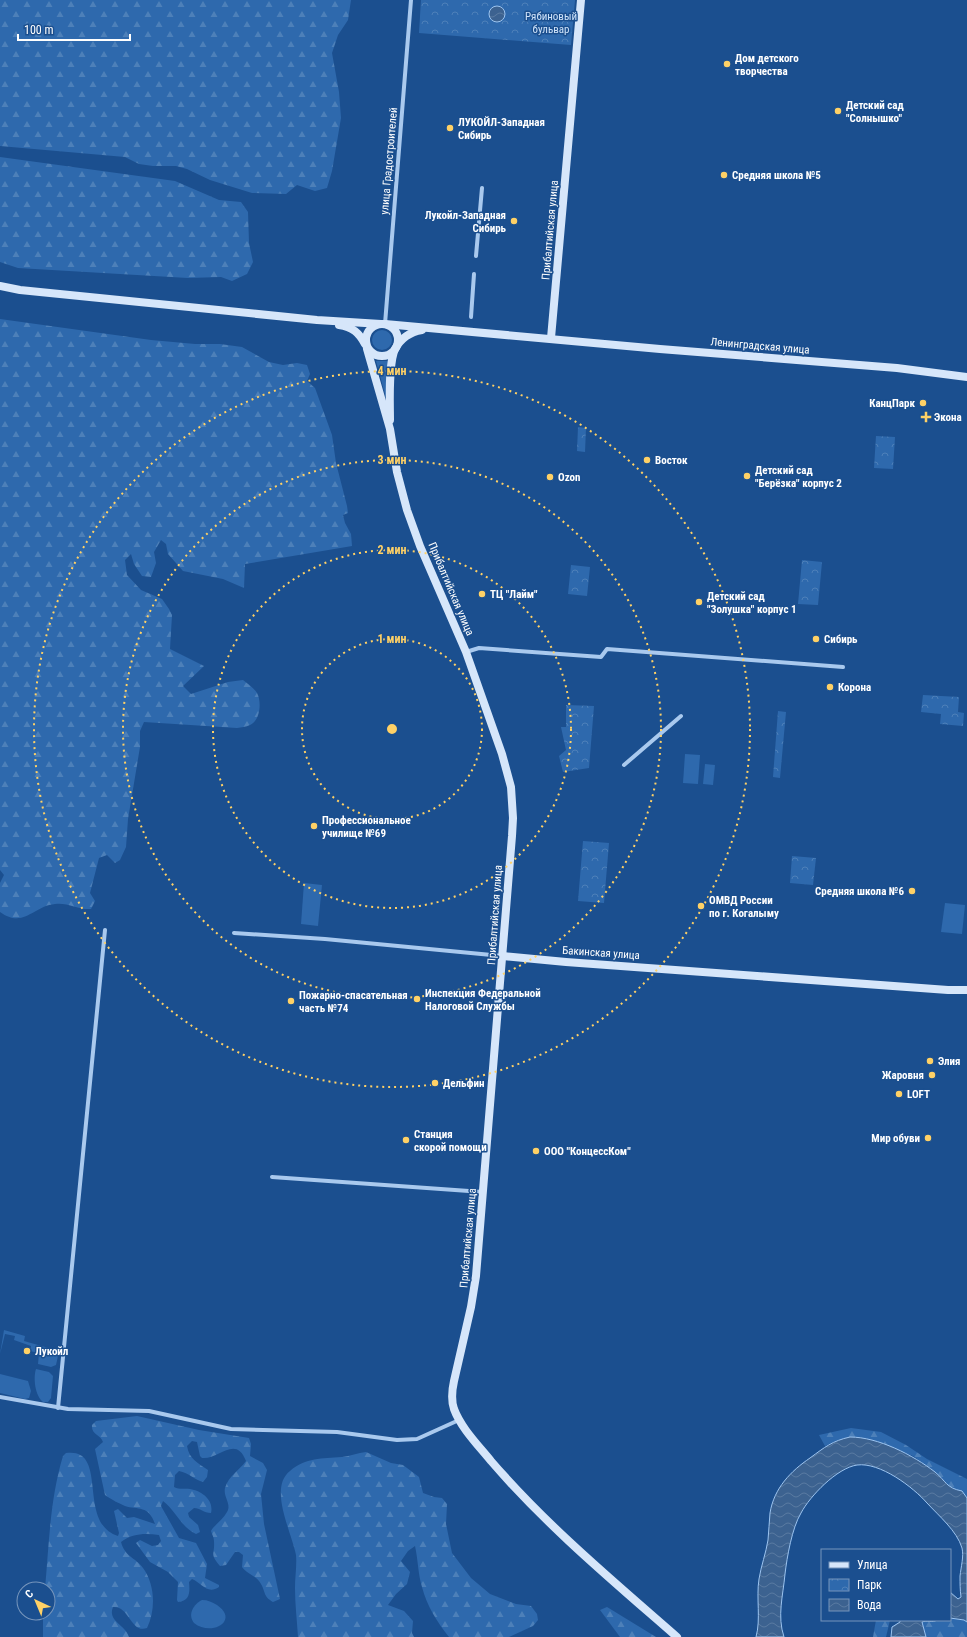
<svg xmlns="http://www.w3.org/2000/svg" width="967" height="1637" font-family="'Roboto Condensed',sans-serif">
  <style>
    .grass { fill: #2e69ad }
    .forest { fill: url(#forest-firs) }
    .park { fill: url(#park-crowns) }
    .water { fill: url(#water-waves); stroke: #9cc4f0 }
    .lines { fill: none; stroke-linecap: round; stroke-linejoin: round }
    .street { stroke: #a9c9ee; stroke-width: 4 }
    .secondary { stroke: #d6e6fa; stroke-width: 8 }
    .ring { fill: none; stroke: #ffd166; stroke-width: 2; stroke-dasharray: 2 4 }
    .poi-dot { fill: #ffd166; stroke: #1b4f8f; stroke-width: 1.5 }
    .labels { text-anchor: middle; dominant-baseline: central; stroke-width: 3; stroke-linejoin: round; paint-order: stroke }
    .park-label { font-size: 11px; fill: #cfe3fa; stroke: #1b4f8f }
    .poi-label { font-size: 11px; font-weight: bold; fill: #fff; stroke: #1b4f8f; text-anchor: start }
    .street-label { font-size: 11px; fill: #fff; stroke: #1b4f8f }
    .centre { fill: #ffd166; stroke: #1b4f8f; stroke-width: 2 }
    .ring-label { font-size: 12px; text-anchor: middle; font-weight: bold; fill: #ffd166; stroke: #1b4f8f; stroke-width: 3; stroke-linejoin: round; paint-order: stroke }
  </style>
  <defs>
    <pattern id="forest-firs" width="22" height="20" patternUnits="userSpaceOnUse"><rect width="22" height="20" fill="#2e69ad"/><path d="M5 1l3.5 6h-7zM16 11l3.5 6h-7z" fill="#4d80b9"/></pattern>
    <pattern id="park-crowns" width="20" height="18" patternUnits="userSpaceOnUse"><rect width="20" height="18" fill="#2e69ad"/><path d="M2 6a3 3 0 1 1 6 0M12 15a3 3 0 1 1 6 0" fill="none" stroke="#4d80b9"/></pattern>
    <pattern id="water-waves" width="16" height="10" patternUnits="userSpaceOnUse"><rect width="16" height="10" fill="#3c6290"/><path d="M0 5q4-4 8 0t8 0" fill="none" stroke="#597aa1"/></pattern>
  </defs>
  <rect width="100%" height="100%" fill="#1b4f8f"/>
  <!-- grass -->
  <g class="grass">
    <circle cx="382" cy="340" r="10"/>
    <path d="M376,361H389L386,398Z"/>
    <path d="M685,754L700,755L698,784L683,783Z"/>
    <path d="M705,764L715,765L713,785L703,784Z"/>
    <path d="M304,883L322,885L318,926L301,924Z"/>
    <path d="M945,903L965,905L962,934L941,932Z"/>
    <path d="M4,1330L25,1336L24,1341L52,1349L58,1356L56,1365L51,1367L38,1364L39,1353L30,1351L31,1346L14,1340L15,1336L5,1334L0,1354Z"/>
    <path d="M36,1369L49,1372L53,1376L51,1398L48,1402H43C35,1396 33,1378 36,1369Z"/>
    <path d="M0,1374L28,1381L31,1391L29,1398L25,1399L0,1393Z"/>
    <path d="M202,1600C208,1600 212,1602 217,1605C240,1621 211,1637 194,1623C187,1614 194,1604 202,1600Z"/>
  </g>
  <!-- forest -->
  <g class="forest">
    <path d="M0,0H351L348,20L338,35L332,53L339,92L341,118L332,171L327,188L315,191L297,185L286,194L252,193L210,180L187,169L176,166H153L139,164L125,157L0,146Z"/>
    <path d="M0,157L175,181L219,200L241,202L248,212L249,243L253,262L247,274L232,281L221,277L188,278L18,268L0,262Z"/>
    <path d="M0,319L151,340L195,344H220L242,347L269,362L283,365L297,363L307,365L310,374L307,381L315,388L332,435L336,463L347,506L348,513L343,515L345,523L351,534L352,546L245,564L244,588L223,579L183,571L168,554L166,544L161,540L154,552L156,563L151,577L142,576L134,564L131,554L125,560L127,575L141,590L162,599L169,609L172,615L170,649L204,666L183,686L191,694L228,682L243,680C248,684 254,688 257,693C262,702 260,721 250,725C246,727 241,727 237,728L144,722L140,731V747L128,819L126,847L120,860L115,863L107,855L99,858L90,893L95,901L91,909C79,910 67,902 55,904C33,906 24,929 0,912V883L4,875L0,870Z"/>
    <path d="M137,1416L199,1430L249,1438L251,1444L250,1456L263,1463L267,1470L261,1494L264,1524L280,1599L273,1602C263,1596 266,1593 261,1584C257,1576 247,1574 242,1567L243,1555L239,1552H235L226,1565L220,1566C209,1552 215,1556 214,1541C214,1538 212,1534 211,1531C215,1524 223,1520 227,1512C232,1504 223,1497 225,1488C229,1475 239,1471 246,1461C236,1434 218,1460 202,1458L200,1456L197,1442L192,1441L187,1446C189,1459 198,1463 208,1470L207,1477L203,1482C195,1480 189,1473 179,1471L175,1475L174,1487C180,1490 184,1488 190,1489C202,1491 214,1500 211,1513C204,1513 200,1508 194,1508L188,1513L189,1517L198,1525L200,1532L196,1534C181,1527 176,1511 163,1501L161,1506L179,1538L196,1543L207,1564L205,1578L219,1585V1587C207,1595 202,1583 192,1579L189,1582C190,1592 190,1601 178,1602L177,1600L178,1582L168,1572L150,1562L136,1543L140,1540L152,1546L158,1545L161,1541L159,1535C146,1533 132,1533 121,1542C125,1557 135,1557 143,1568C155,1584 156,1610 147,1628C131,1634 129,1605 113,1607C107,1621 126,1625 129,1637H43V1613H48V1589H45C49,1544 50,1499 63,1456L66,1453C110,1447 76,1523 118,1536L119,1533L114,1511L118,1509L127,1518L134,1517L155,1524C149,1505 138,1510 125,1506C120,1504 109,1498 105,1495L95,1449L103,1442C101,1435 91,1435 92,1425L96,1421Z"/>
    <path d="M851,1428L881,1432L906,1445L927,1459L967,1479V1498L962,1491L952,1489L936,1473L913,1456L897,1450L838,1440L825,1446L819,1435Z"/>
    <path d="M366,1452L391,1463L403,1465L419,1477L423,1493L434,1497L442,1498L447,1504L446,1524L452,1553L471,1578L490,1594L516,1604L531,1606L537,1614L538,1620L533,1626L509,1637H449C437,1622 427,1606 422,1587C418,1574 418,1559 415,1546L408,1551L401,1561L410,1572L407,1584L396,1594L388,1605L404,1611L413,1621L412,1633L414,1637H298C297,1621 295,1604 295,1588C295,1577 297,1565 296,1555C292,1533 268,1488 290,1471C306,1457 322,1459 342,1457C350,1456 358,1453 366,1452Z"/>
    <path d="M607,1607L656,1637H620L600,1610Z"/>
    <path d="M950,1618L965,1620L967,1622V1637H926L922,1622C930,1619 941,1620 950,1620Z"/>
    <path d="M876,1620H890L886,1637H873Z"/>
  </g>
  <!-- park -->
  <g class="park">
    <path d="M421,0H575L571,45L419,33Z"/>
    <path d="M578,427L586,428L585,452L577,451Z"/>
    <path d="M876,436L895,437L893,469L874,468Z"/>
    <path d="M802,560L822,562L818,605L798,604Z"/>
    <path d="M571,565L590,567L587,596L568,594Z"/>
    <path d="M923,695L959,697L958,712L964,713L963,726L940,724L941,714L921,712Z"/>
    <path d="M566,705L594,706L589,768L563,772L559,756L566,750L561,727H566Z"/>
    <path d="M778,711L786,712L780,778L773,777Z"/>
    <path d="M583,841L609,843L604,903L578,901Z"/>
    <path d="M792,856L816,858L813,885L790,883Z"/>
  </g>
  <!-- water -->
  <g class="water">
    <circle cx="497" cy="14" r="8"/>
    <path d="M850,1437C878,1437 913,1455 935,1472C946,1481 946,1488 962,1491L967,1498V1622L964,1620L950,1618V1592L958,1599L961,1597C960,1590 960,1583 960,1576C961,1567 964,1556 962,1548C957,1531 939,1516 927,1503C913,1487 880,1462 857,1465C837,1468 810,1496 801,1513C792,1528 787,1557 785,1574C783,1596 777,1616 784,1637H756C761,1619 756,1598 759,1579C761,1566 766,1553 768,1540C769,1531 769,1522 770,1513C774,1488 791,1471 810,1458C825,1447 832,1441 850,1437Z"/>
    <path d="M900,1620H937C933,1623 927,1620 922,1622L926,1637H891L892,1627L900,1622Z"/>
  </g>
  <g class="lines">
    <!-- street -->
    <g class="street">
      <path d="M476,256L482,188"/>
      <path d="M471,317L474,274"/>
      <path d="M385,324L411,0"/>
      <path d="M466,652L479,648L601,657L607,649L843,667"/>
      <path d="M624,765L681,716"/>
      <path d="M234,933L325,939L502,956"/>
      <path d="M272,1177L483,1192"/>
      <path d="M0,1397L68,1409L149,1411L231,1429L337,1432L397,1440L417,1439L459,1420"/>
      <path d="M58,1408L105,930"/>
    </g>
    <!-- secondary -->
    <g class="secondary">
      <path d="M0,286L20,290L317,320L381,324"/>
      <circle cx="382" cy="340" r="16"/>
      <path d="M385,324L660,349L897,368L967,377"/>
      <path d="M339,325C353,327 359,333 365,344"/>
      <path d="M551,338L581,0"/>
      <path d="M367,349L390,429L397,472L407,510L420,546L466,652L502,754L511,787L513,818L512,836L476,1276L471,1307L454,1381C452,1390 451,1400 454,1409C461,1428 478,1445 491,1461C547,1526 613,1581 677,1637"/>
      <path d="M390,420C390,403 388,364 395,349C401,338 410,332 422,330"/>
      <path d="M503,956L566,962L948,990H967"/>
    </g>
  </g>
  <!-- distance rings -->
  <g class="ring">
    <circle cx="392" cy="729" r="90"/>
    <circle cx="392" cy="729" r="179"/>
    <circle cx="392" cy="729" r="269"/>
    <circle cx="392" cy="729" r="358"/>
  </g>
  <!-- markers -->
  <g class="poi-dot">
    <circle cx="727" cy="64" r="4"/>
    <circle cx="838" cy="111" r="4"/>
    <circle cx="450" cy="128" r="4"/>
    <circle cx="724" cy="175" r="4"/>
    <circle cx="514" cy="221" r="4"/>
    <circle cx="923" cy="403" r="4"/>
    <path d="M924 411h4v4h4v4h-4v4h-4v-4h-4v-4h4z"/>
    <circle cx="647" cy="460" r="4"/>
    <circle cx="747" cy="476" r="4"/>
    <circle cx="550" cy="477" r="4"/>
    <circle cx="482" cy="594" r="4"/>
    <circle cx="699" cy="602" r="4"/>
    <circle cx="816" cy="639" r="4"/>
    <circle cx="830" cy="687" r="4"/>
    <circle cx="314" cy="826" r="4"/>
    <circle cx="912" cy="891" r="4"/>
    <circle cx="701" cy="906" r="4"/>
    <circle cx="417" cy="999" r="4"/>
    <circle cx="291" cy="1001" r="4"/>
    <circle cx="930" cy="1061" r="4"/>
    <circle cx="932" cy="1075" r="4"/>
    <circle cx="435" cy="1083" r="4"/>
    <circle cx="899" cy="1094" r="4"/>
    <circle cx="928" cy="1138" r="4"/>
    <circle cx="406" cy="1140" r="4"/>
    <circle cx="536" cy="1151" r="4"/>
    <circle cx="27" cy="1351" r="4"/>
  </g>
  <g class="labels">
    <!-- park labels -->
    <g class="park-label">
      <text x="551" y="16">Рябиновый<tspan x="551" dy="13">бульвар</tspan></text>
    </g>
    <!-- poi labels -->
    <g class="poi-label">
      <text x="735" y="58">Дом детского<tspan x="735" dy="13">творчества</tspan></text>
      <text x="846" y="105">Детский сад<tspan x="846" dy="13">"Солнышко"</tspan></text>
      <text x="458" y="122">ЛУКОЙЛ-Западная<tspan x="458" dy="13">Сибирь</tspan></text>
      <text x="732" y="175">Средняя школа №5</text>
      <text x="506" y="215" text-anchor="end">Лукойл-Западная<tspan x="506" dy="13">Сибирь</tspan></text>
      <text x="915" y="403" text-anchor="end">КанцПарк</text>
      <text x="934" y="417">Экона</text>
      <text x="655" y="460">Восток</text>
      <text x="755" y="470">Детский сад<tspan x="755" dy="13">"Берёзка" корпус 2</tspan></text>
      <text x="558" y="477">Ozon</text>
      <text x="490" y="594">ТЦ "Лайм"</text>
      <text x="707" y="596">Детский сад<tspan x="707" dy="13">"Золушка" корпус 1</tspan></text>
      <text x="824" y="639">Сибирь</text>
      <text x="838" y="687">Корона</text>
      <text x="322" y="820">Профессиональное<tspan x="322" dy="13">училище №69</tspan></text>
      <text x="904" y="891" text-anchor="end">Средняя школа №6</text>
      <text x="709" y="900">ОМВД России<tspan x="709" dy="13">по г. Когалыму</tspan></text>
      <text x="425" y="993">Инспекция Федеральной<tspan x="425" dy="13">Налоговой Службы</tspan></text>
      <text x="299" y="995">Пожарно-спасательная<tspan x="299" dy="13">часть №74</tspan></text>
      <text x="938" y="1061">Элия</text>
      <text x="924" y="1075" text-anchor="end">Жаровня</text>
      <text x="443" y="1083">Дельфин</text>
      <text x="907" y="1094">LOFT</text>
      <text x="414" y="1134">Станция<tspan x="414" dy="13">скорой помощи</tspan></text>
      <text x="920" y="1138" text-anchor="end">Мир обуви</text>
      <text x="544" y="1151">ООО "КонцессКом"</text>
      <text x="35" y="1351">Лукойл</text>
    </g>
    <!-- street labels -->
    <g class="street-label">
      <text transform="translate(389 161) rotate(-85)">улица Градостроителей</text>
      <text transform="translate(550 230) rotate(-85)">Прибалтийская улица</text>
      <text transform="translate(760 346) rotate(5)">Ленинградская улица</text>
      <text transform="translate(451 589) rotate(67)">Прибалтийская улица</text>
      <text transform="translate(495 915) rotate(-86)">Прибалтийская улица</text>
      <text transform="translate(601 953) rotate(4)">Бакинская улица</text>
      <text transform="translate(468 1238) rotate(-85)">Прибалтийская улица</text>
    </g>
  </g>
  <circle cx="392" cy="729" r="6" class="centre"/>
  <g class="ring-label">
    <text x="392" y="375">4 мин</text>
    <text x="392" y="464">3 мин</text>
    <text x="392" y="554">2 мин</text>
    <text x="392" y="643">1 мин</text>
  </g>
  <!-- legend -->
  <rect x="821" y="1549" width="130" height="72" fill="#1b4f8f" stroke="#7695bc"/>
  <rect x="829" y="1562" width="20" height="6" fill="#d6e6fa" stroke="#7695bc"/>
  <text x="857" y="1569" font-size="12" fill="#ffffff">Улица</text>
  <rect x="829" y="1579" width="20" height="12" fill="url(#park-crowns)" stroke="#7695bc"/>
  <text x="857" y="1589" font-size="12" fill="#ffffff">Парк</text>
  <rect x="829" y="1599" width="20" height="12" fill="url(#water-waves)" stroke="#7695bc"/>
  <text x="857" y="1609" font-size="12" fill="#ffffff">Вода</text>
  <!-- north arrow -->
  <g transform="translate(36 1601) rotate(316)"><circle r="19" fill="#1b4f8f" stroke="#7695bc"/>
  <path d="M0-3L7 15L0 10L-7 15Z" fill="#ffd166"/>
  <text y="-6" font-size="11" font-weight="bold" text-anchor="middle" fill="#ffffff">С</text>
  </g>
  <!-- scale -->
  <path d="M18 34v6h112v-6" fill="none" stroke="#ffffff" stroke-width="2"/>
  <text x="24" y="34" font-size="12" fill="#ffffff" stroke="#1b4f8f" stroke-width="3" paint-order="stroke">100 m</text>
</svg>
